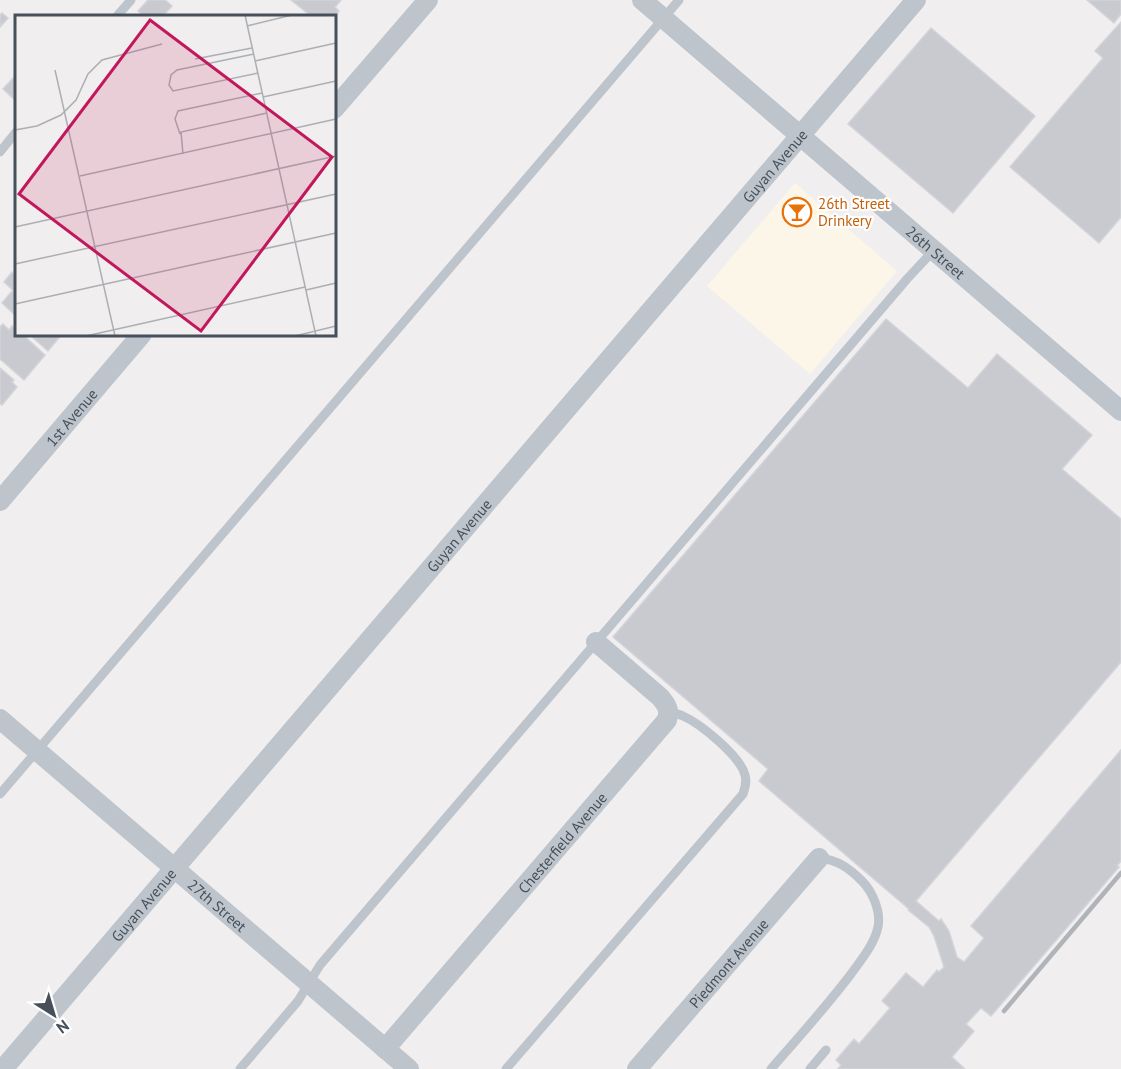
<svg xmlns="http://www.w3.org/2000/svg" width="1121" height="1069" font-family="'PT Sans',sans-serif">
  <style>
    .commercial { fill: #fbf6e7 }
    .building { fill: #c8cad0; stroke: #d2d4d9; stroke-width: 1.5 }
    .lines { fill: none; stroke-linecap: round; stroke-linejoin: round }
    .lane { stroke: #bdc4cc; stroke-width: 9 }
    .street { stroke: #bdc4cc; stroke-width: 20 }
    .rail { stroke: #b0b3b8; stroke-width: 4.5 }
    .labels { text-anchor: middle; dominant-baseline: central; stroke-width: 4.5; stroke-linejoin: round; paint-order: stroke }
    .street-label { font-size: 15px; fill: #47505a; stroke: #fff }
    .food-label { font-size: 15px; fill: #c56008; stroke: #fff; text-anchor: start }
    .inset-road { fill: none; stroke: #acafb3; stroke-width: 1.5 }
    .view { fill: #c2185b; fill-opacity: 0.15; stroke: #c2185b; stroke-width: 3 }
    .inset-edge { fill: none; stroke: #47505a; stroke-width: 3 }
  </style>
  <rect width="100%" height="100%" fill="#f0eeee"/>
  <!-- commercial -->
  <path class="commercial" d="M795,183L897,271L810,374L707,286Z"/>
  <!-- building -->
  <g class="building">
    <path d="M148,0H165L172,6L163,16H144L138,11Z"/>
    <path d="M291,0H341L335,7L339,11L334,17L311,16Z"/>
    <path d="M1087,0H1121V14L1114,23Z"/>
    <path d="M2,13L8,18L0,27V15Z"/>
    <path d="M1121,22V217L1099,243L1010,167L1103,58L1095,51Z"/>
    <path d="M931,28L1035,116L953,213L848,124Z"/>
    <path d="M16,75V101L3,89Z"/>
    <path d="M12,272L16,276V293L4,282Z"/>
    <path d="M12,291L16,294V316L2,303Z"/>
    <path d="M886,319L968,388L997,354L1092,435L1062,469L1121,519V662L916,901L939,921L941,919L949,931L957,957L964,962L984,938L971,926L1121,750V861L1117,866L1119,867L991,1016L981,1008L966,1024L974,1031L952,1057L965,1069H838L841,1065L836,1060L854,1039L859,1044L890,1008L882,1001L906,973L923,987L937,970L939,972L944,967L934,936L929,927L908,910L909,909L759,781L768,769L613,637Z"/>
    <path d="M3,324L9,330L12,326L16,330V334H22L45,355L24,380L0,359V327Z"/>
    <path d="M29,334H62L48,351Z"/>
    <path d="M0,368L14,380L12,382L17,387L2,405L0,404Z"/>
  </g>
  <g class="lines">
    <!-- lane -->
    <g class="lane">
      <path d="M117,16L131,0"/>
      <path d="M0,152L16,132"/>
      <path d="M0,794L679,0"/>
      <path d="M240,1069L298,1001L320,965L907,279L934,250"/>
      <path d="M506,1069L743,794C745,788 747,782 745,775C740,756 701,724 683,716C679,714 674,713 669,712"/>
      <path d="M771,1069C798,1038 826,1007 851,974C861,960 874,945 878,927C881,912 873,892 862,881C849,868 838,860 819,858"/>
      <path d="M810,1069L826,1050"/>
    </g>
    <!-- street -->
    <g class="street">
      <path id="s1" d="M642,0L1121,411"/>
      <path d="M334,109L428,0"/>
      <path id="s2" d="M0,501L142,334"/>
      <path id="s3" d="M0,719L409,1069"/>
      <path id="s4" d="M385,1049L667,720C670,710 667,705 660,697L596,642"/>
      <path id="s5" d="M3,1069L916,0"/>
      <path id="s6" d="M637,1069L819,858"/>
    </g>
    <!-- rail -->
    <path class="rail" d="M1004,1011L1121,873"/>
  </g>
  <!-- icons -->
  <defs>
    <g id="bar-ring" transform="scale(1.5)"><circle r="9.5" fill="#fff" stroke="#e8710a" stroke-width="1.5"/><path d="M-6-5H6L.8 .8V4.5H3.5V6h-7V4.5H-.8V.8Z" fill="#e8710a"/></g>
  </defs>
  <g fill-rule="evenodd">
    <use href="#bar-ring" x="797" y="212"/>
  </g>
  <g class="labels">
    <!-- street labels -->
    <g class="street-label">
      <text stroke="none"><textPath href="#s5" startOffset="1188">Guyan Avenue</textPath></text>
      <text stroke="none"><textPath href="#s1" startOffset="387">26th Street</textPath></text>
      <text stroke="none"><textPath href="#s2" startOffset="110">1st Avenue</textPath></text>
      <text stroke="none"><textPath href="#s5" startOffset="702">Guyan Avenue</textPath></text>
      <text stroke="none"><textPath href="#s4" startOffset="272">Chesterfield Avenue</textPath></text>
      <text stroke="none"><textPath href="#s5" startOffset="216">Guyan Avenue</textPath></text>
      <text stroke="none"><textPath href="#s3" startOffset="286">27th Street</textPath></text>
      <text stroke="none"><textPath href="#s6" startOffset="140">Piedmont Avenue</textPath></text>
    </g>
    <!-- food labels -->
    <g class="food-label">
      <text x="818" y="203">26th Street<tspan x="818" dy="17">Drinkery</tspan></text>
    </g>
  </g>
  <!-- overview -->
  <g transform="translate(15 15)">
    <rect width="321" height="321" fill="#f0eeee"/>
    <path class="inset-road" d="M230,0L301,321M232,11L277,0M239,39L162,55L156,60L154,70L158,76L243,58M180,44L237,33M240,46L321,28M40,55L100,321M248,82L321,66M0,115L22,111L46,100L61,85L73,59L87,45L147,29M165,119L160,104L163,96L247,78M168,139L166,117L252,98M65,161L321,104M0,212L321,141M0,249L321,179M291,275L321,268M0,289L321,218M71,321L290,272M280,321L321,311"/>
    <path class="view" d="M135,5L317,142L186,316L4,179Z"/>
    <rect width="321" height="321" class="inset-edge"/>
  </g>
  <!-- north arrow -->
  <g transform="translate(54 1015) rotate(143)" stroke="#ffffff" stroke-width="4.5" paint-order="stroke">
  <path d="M0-4.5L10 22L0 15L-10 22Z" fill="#47505a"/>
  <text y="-9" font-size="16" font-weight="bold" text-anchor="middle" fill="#47505a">N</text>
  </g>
</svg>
